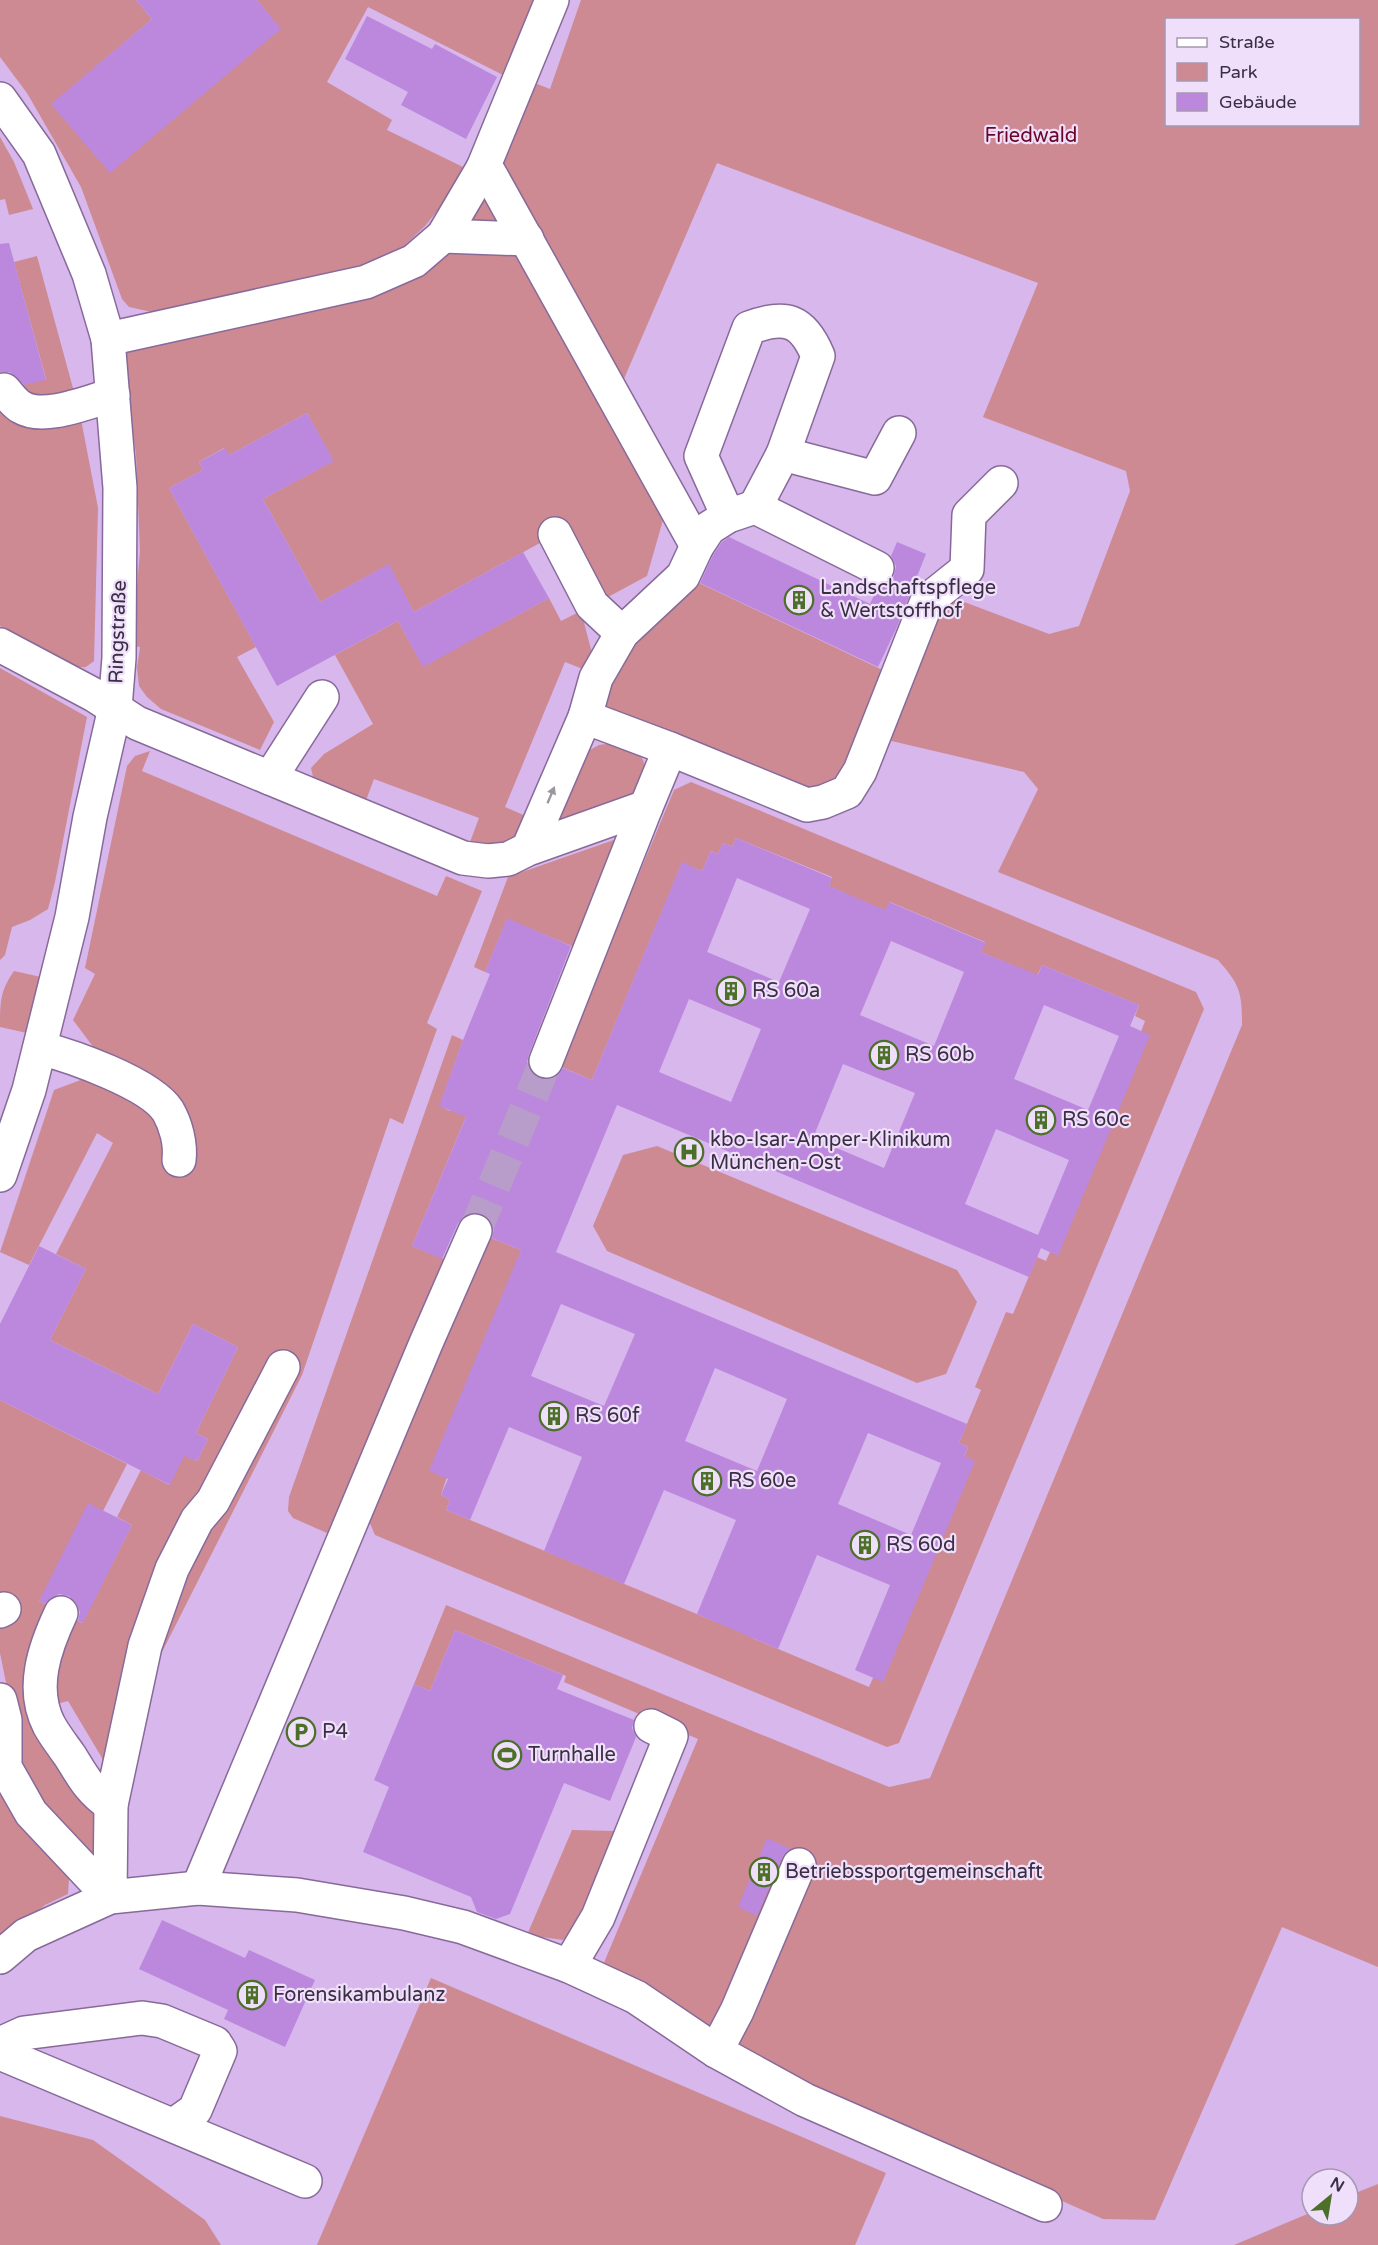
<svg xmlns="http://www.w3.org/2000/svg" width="1378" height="2245" font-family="'Varela Round',sans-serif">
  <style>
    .green { fill: #cd8a92; fill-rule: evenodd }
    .building { fill: #bc88dd; fill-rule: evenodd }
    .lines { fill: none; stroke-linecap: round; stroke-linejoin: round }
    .minor-tunnel { stroke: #b89cca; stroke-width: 33; stroke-dasharray: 33 16; stroke-linecap: butt }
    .minor-casing { stroke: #876a9a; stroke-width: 36 }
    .minor { stroke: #fff; stroke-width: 33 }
    .oneway { fill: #9c96a1 }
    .labels { text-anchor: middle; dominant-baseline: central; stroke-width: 4.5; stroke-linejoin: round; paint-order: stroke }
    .park-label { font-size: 20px; fill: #6a0526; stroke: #efdffa }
    .poi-label { font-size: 20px; fill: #3a2e43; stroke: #efdffa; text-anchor: start }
    .street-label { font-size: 20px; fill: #3a2e43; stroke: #efdffa }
  </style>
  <rect width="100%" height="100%" fill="#d7b7ec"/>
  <!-- green -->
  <g class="green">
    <path d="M0,0H136L152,19L52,104L280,29L257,0H560L521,84L368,7L327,82L392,120L387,130L463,167L441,206L425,226L404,246L370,263L152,312L129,307L122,299L81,187L27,93L0,57Z"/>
    <path d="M581,0H1378V1967L1282,1927L1155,2220L1103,2219L795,2084L603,1965L698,1739L564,1682L566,1676L455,1630L430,1691L414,1684L446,1605L889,1787L930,1778L1242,1025C1242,992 1240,985 1218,960L998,872L1038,789L1024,772L883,739L941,607L951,597L1049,634L1079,626L1130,491L1126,471L983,417L1038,283L717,163L620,388L494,165L532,82L550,89ZM1166,20H1358V124H1166Z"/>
    <path d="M0,137L14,162L33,209L9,215L5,199L0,200Z"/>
    <path d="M483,185L504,229L461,224Z"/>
    <path d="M442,247L523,254L665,513L647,576L608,597L569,527L414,612L388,565L320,602L263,499L333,461L307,413L229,455L224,448L199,462L203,470L169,488L256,647L237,657L274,722L260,750L161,709L147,697L139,686L137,668L140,647L132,646L140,551L136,454L119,346Z"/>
    <path d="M37,256L80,414L98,508L94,661C93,662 87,666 86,667C70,671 16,635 0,626V391L46,379L14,262Z"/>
    <path d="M697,582L889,673L848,771L831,786L794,791L608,711L602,705L626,647Z"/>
    <path d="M549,598L561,621L581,611L594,661L588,671L565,662L505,807L528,817L520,834L507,845L489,850L470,842L479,818L374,779L365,803L314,781L311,768L324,754L373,724L335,655L398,621L423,666Z"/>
    <path d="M0,668L87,717L55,882L48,909L30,920L12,927L5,955L0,960Z"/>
    <path d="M613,743C646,753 650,760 640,793L552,832L588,751L599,745Z"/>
    <path d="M150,751L142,771L437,896L446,876L482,891L427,1023L437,1029L403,1124L390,1118L302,1375L158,1660L111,1773L68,1701L35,1710L53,1758L101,1823L94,1857L59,1833L23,1767L0,1653V1400L127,1464L103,1511L39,1601L82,1623L132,1525L117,1517L141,1470L169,1485L184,1455L197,1461L208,1439L196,1433L238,1347L193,1324L158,1394L50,1340L86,1269L56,1254L113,1143L97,1133L29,1265L0,1252L54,1090L86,1078L97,1052L73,1020L95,974L85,968L127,766L135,756Z"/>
    <path d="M691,782L1196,992L1204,1009L899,1743L887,1747L375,1535L369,1521L489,1237L521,1250L441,1495L450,1500L446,1510L716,1622L756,1628L752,1638L869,1687L873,1678L968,1447L959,1443L981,1390L975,1387L1006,1312L1013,1314L1037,1257L1046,1261L1050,1252L1058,1255L1145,1021L1135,1016L1139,1005L1042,965L1037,976L981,952L985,942L890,902L885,912L829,886L832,877L736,838L732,847L723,843L718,854L711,851L702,871L682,863L592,1080L559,1066L674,790Z"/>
    <path d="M628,835L579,949L507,919L485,972L474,967L508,877Z"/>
    <path d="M14,971L41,977L27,1033L0,1027C0,1002 0,991 14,971Z"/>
    <path d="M452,1035L463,1040L441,1102L442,1107L450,1111L454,1107L490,1059L412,1246L449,1261L336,1537L293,1518L288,1511L289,1497Z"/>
    <path d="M657,1146L957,1270L977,1302L946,1374L917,1383L607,1251L593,1226L623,1155Z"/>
    <path d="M0,1795L22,1816L65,1868L69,1879L68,1894L45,1905L0,1940Z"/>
    <path d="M572,1830L616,1831L581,1920L563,1940L527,1935Z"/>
    <path d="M431,1978L886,2173L855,2245H317Z"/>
    <path d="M0,2116L93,2140L205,2220L221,2245H0Z"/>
    <path d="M1378,2184V2245H1234L1312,2212V2215H1348V2196Z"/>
  </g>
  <!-- building -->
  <g class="building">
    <path d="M136,0H257L281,29L110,173L51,104L152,19Z"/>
    <path d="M367,16L432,49L435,44L497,77L466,139L401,105L408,92L345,59Z"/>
    <path d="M9,243L46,380L24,385L10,372H0V244Z"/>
    <path d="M307,413L334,461L263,499L320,602L389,564L414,612L523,552L549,598L423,667L398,621L277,686L169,488L203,470L199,462L225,448L229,455Z"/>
    <path d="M729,537L870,604L878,587L888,583L894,576L896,566L891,556L897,542L926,554L896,629L878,667L700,583L713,555L722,542Z"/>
    <path d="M736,838L832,878L829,886L885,910L889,902L986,943L981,952L1038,975L1042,965L1139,1005L1130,1026L1150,1035L1058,1256L1041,1248L1029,1277L617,1105L556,1252L967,1424L959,1443L968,1447L964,1456L975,1461L883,1682L855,1670L890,1585L817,1555L778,1649L697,1614L736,1520L664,1490L624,1584L544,1551L582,1457L509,1427L470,1520L446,1510L450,1500L441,1495L448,1479L429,1471L521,1250L492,1238L494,1228L490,1220L483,1214L474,1212L464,1216L458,1223L442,1259L412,1246L466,1117L439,1106L463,1040L490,974L485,972L507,918L571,946L529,1054L527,1063L531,1072L539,1078L548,1080L557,1076L563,1068L592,1080L682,862L702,871L711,851L718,854L723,843L732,847ZM737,878L810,909L779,982L707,952ZM891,941L964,972L934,1046L860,1015ZM689,999L761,1029L731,1102L659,1072ZM1044,1005L1119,1036L1088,1110L1014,1079ZM843,1064L915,1093L884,1168L813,1138ZM996,1129L1069,1160L1038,1235L965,1204ZM561,1304L635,1334L604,1406L531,1376ZM715,1368L787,1399L757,1471L685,1441ZM868,1433L941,1463L911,1535L838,1504Z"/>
    <path d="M39,1246L86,1269L50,1340L158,1394L193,1324L238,1347L196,1433L208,1439L197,1461L184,1456L170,1485L0,1400V1324Z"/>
    <path d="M88,1503L132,1525L83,1623L78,1621L80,1612L76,1603L69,1596L59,1594L51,1598L45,1604L39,1601Z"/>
    <path d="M455,1630L563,1675L557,1689L634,1720L632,1728L636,1737L610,1801L564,1783L510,1914L496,1919L477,1912L471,1897L363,1852L389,1787L374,1780L414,1684L430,1691Z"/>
    <path d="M767,1838L791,1849L782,1858L757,1916L738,1907Z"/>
    <path d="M162,1920L245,1958L249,1950L315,1980L285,2047L224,2019L228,2010L139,1969Z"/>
  </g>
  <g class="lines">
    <!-- minor-tunnel -->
    <path class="minor-tunnel" d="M475,1231L546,1061"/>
    <!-- minor casing -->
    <g class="minor-casing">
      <g id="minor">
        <path d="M0,99L39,154L89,274L108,339L120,488L119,658L115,708L90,817L72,917L29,1090L0,1175"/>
        <path d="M483,168L490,174L697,546"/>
        <path d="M443,236L527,239"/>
        <path d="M108,339L366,282L414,261L443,236L483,168L552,0"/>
        <path d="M4,390C9,395 14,403 21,407C44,421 87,402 113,395"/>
        <path d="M783,454L875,478L899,433"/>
        <path d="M728,516L701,456L749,328C786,314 803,320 818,356L783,454L755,507"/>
        <path d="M555,534L592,605L622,633"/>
        <path d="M0,645L94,695L137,723L463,858L488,861L508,859L528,849L646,807L670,749L585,717L528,849"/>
        <path d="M585,717L596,678L622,633L683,576L697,546L709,528L728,516L755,507L877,568"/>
        <path d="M670,749L807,805L823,802L847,792L860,771L927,601L967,569L969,515L1001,483"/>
        <path d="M270,778L322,697"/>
        <path d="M40,1048C71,1056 150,1083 168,1111C176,1125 181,1144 179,1160"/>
        <path d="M546,1061L646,807"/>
        <path d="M0,1611L4,1609"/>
        <path d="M61,1613C45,1647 30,1688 49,1725C55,1736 63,1746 70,1756C83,1777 90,1791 111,1805"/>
        <path d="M0,1700L5,1720V1767L31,1813L110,1897"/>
        <path d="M198,1888L426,1343L475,1231"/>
        <path d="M110,1897L111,1805L145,1646L172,1569L197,1520L213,1501L283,1367"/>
        <path d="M0,1957L26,1935L110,1897L198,1888L297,1895L404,1913L463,1927L569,1966L636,1997L716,2051L805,2100L1045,2205"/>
        <path d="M569,1966L598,1917L671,1736L651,1726"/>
        <path d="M0,2044L24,2033L142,2018L162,2021L215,2043L220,2051L195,2110L174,2125"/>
        <path d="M716,2051L737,2011L799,1865"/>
        <path d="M0,2053L305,2181"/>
      </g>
    </g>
    <!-- minor -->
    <use href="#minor" class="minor"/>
  </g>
  <!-- one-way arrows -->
  <defs><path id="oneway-solid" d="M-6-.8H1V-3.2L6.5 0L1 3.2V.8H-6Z" transform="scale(1.5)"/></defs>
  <use class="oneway" href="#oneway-solid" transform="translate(551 795) rotate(-67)"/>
  <!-- icons -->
  <defs>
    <g id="building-ring" transform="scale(1.5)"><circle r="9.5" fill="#efdffa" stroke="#4c7028" stroke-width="1.5"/><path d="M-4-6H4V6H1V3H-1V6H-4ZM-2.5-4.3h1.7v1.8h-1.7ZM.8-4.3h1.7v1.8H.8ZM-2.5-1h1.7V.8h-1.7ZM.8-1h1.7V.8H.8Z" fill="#4c7028"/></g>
    <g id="hospital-ring" transform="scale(1.5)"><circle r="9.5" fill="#efdffa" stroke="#4c7028" stroke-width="1.5"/><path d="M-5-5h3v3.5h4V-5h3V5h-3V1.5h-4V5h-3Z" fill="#4c7028"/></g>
    <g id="parking-ring" transform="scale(1.5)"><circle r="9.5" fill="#efdffa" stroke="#4c7028" stroke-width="1.5"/><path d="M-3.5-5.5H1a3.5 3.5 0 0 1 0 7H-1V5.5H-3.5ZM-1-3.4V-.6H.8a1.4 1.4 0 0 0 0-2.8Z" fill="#4c7028"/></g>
    <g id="stadium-ring" transform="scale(1.5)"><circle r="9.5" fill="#efdffa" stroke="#4c7028" stroke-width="1.5"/><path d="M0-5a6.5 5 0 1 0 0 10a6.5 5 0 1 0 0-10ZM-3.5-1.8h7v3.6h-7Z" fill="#4c7028"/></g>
  </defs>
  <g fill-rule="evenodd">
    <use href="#building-ring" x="799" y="600"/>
    <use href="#building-ring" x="731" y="991"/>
    <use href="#building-ring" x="884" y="1055"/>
    <use href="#building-ring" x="1041" y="1120"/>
    <use href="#hospital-ring" x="689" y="1152"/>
    <use href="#building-ring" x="554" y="1416"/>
    <use href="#building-ring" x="707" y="1481"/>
    <use href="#building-ring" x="865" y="1545"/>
    <use href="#parking-ring" x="301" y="1732"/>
    <use href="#stadium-ring" x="507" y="1755"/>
    <use href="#building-ring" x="764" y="1872"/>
    <use href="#building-ring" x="252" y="1995"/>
  </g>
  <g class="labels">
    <!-- park labels -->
    <g class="park-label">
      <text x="1031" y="136">Friedwald</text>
    </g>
    <!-- poi labels -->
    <g class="poi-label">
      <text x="820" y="588">Landschaftspflege<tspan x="820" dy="23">&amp; Wertstoffhof</tspan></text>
      <text x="752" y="991">RS 60a</text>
      <text x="905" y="1055">RS 60b</text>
      <text x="1062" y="1120">RS 60c</text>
      <text x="710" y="1140">kbo-Isar-Amper-Klinikum<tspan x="710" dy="23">München-Ost</tspan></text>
      <text x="575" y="1416">RS 60f</text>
      <text x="728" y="1481">RS 60e</text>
      <text x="886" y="1545">RS 60d</text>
      <text x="322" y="1732">P4</text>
      <text x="528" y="1755">Turnhalle</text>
      <text x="785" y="1872">Betriebssportgemeinschaft</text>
      <text x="273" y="1995">Forensikambulanz</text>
    </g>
    <!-- street labels -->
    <g class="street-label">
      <text transform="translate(118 632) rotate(-88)">Ringstraße</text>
    </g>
  </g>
  <!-- legend -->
  <rect x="1165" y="18" width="195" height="108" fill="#efdffa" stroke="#a798b1" stroke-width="1.5"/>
  <rect x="1177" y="38" width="30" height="9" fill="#ffffff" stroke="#a798b1" stroke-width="1.5"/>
  <text x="1219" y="48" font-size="18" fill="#3a2e43">Straße</text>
  <rect x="1177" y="63" width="30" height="18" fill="#cd8a92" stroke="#a798b1" stroke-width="1.5"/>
  <text x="1219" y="78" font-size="18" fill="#3a2e43">Park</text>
  <rect x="1177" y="93" width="30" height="18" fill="#bc88dd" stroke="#a798b1" stroke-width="1.5"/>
  <text x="1219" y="108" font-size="18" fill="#3a2e43">Gebäude</text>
  <!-- north arrow -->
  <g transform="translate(1330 2197) rotate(30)"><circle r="28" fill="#efdffa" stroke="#a798b1" stroke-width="1.5"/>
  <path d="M0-4.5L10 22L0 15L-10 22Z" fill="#4c7028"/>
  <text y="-9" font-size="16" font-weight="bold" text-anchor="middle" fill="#3a2e43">N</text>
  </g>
</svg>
